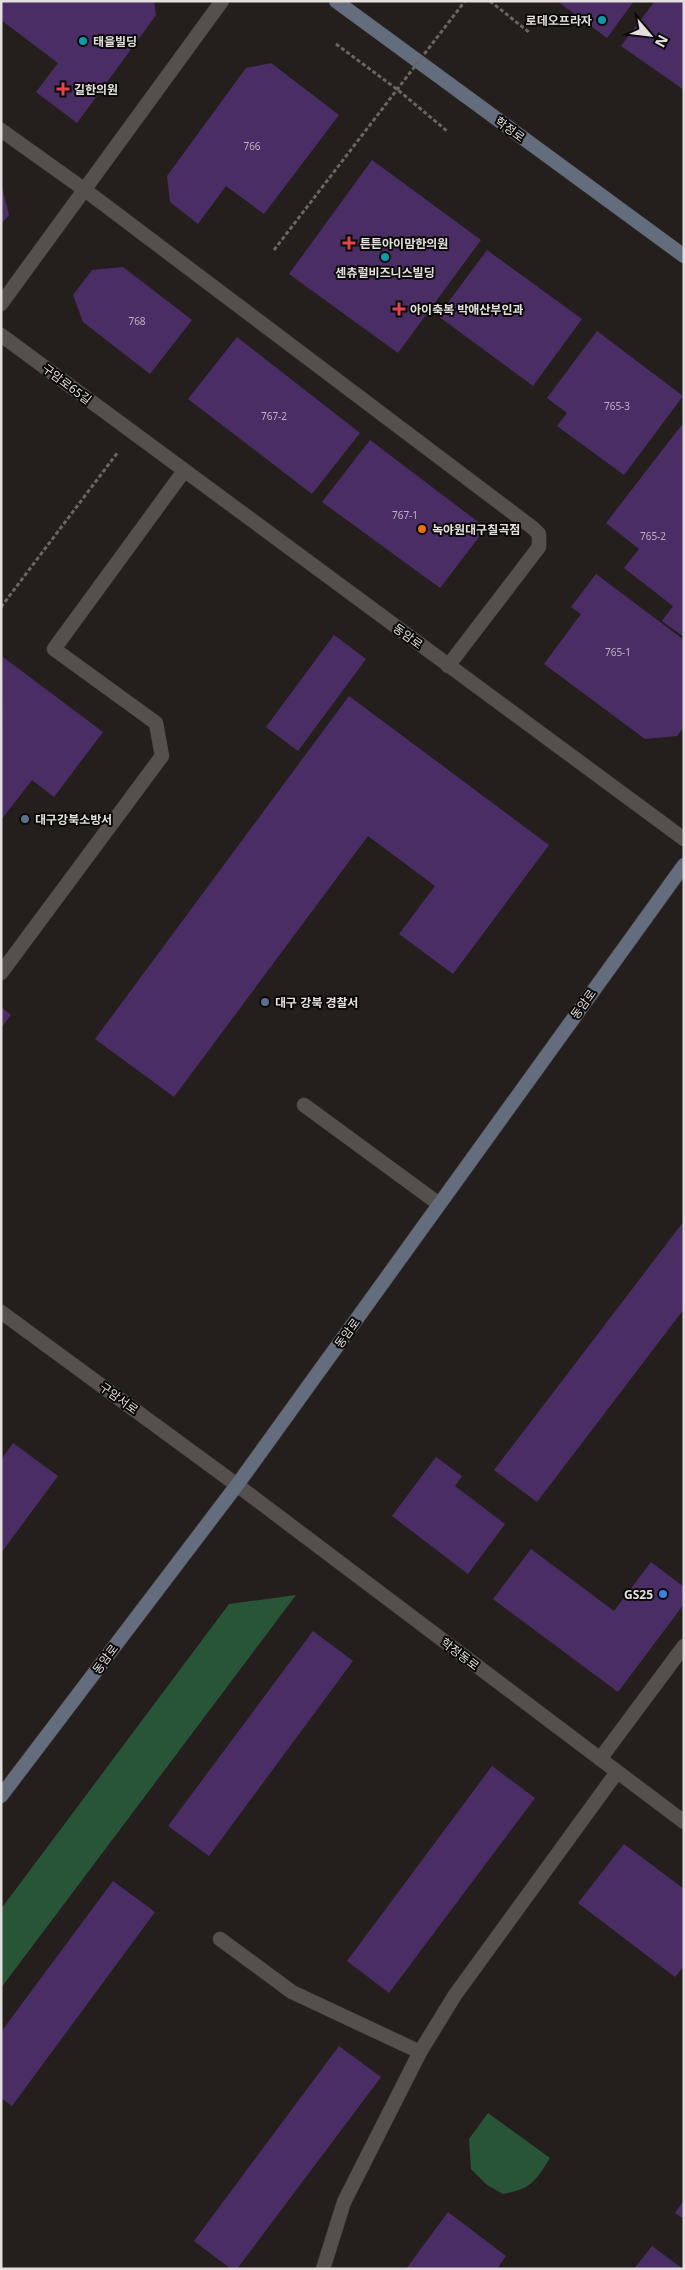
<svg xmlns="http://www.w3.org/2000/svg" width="685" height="2270" font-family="'Noto Sans','Noto Sans KR',sans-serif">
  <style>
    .green { fill: #285438 }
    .building { fill: #4a2d65 }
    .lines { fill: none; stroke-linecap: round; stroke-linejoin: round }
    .service-casing { stroke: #403c3b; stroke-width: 15 }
    .minor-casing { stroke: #403c3b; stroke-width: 15 }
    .secondary-casing { stroke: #403c3b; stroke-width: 15 }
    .path { stroke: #6a6664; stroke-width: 3; stroke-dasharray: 4 2.5; stroke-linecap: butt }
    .service { stroke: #554f4d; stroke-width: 14 }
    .minor { stroke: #554f4d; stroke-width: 14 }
    .secondary { stroke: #646d7d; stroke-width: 14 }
    .path-bridge { stroke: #6a6664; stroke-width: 3; stroke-dasharray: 4 2.5; stroke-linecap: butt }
    .culture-dot { fill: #0f9aa8; stroke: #0b0a09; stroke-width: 2 }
    .health-dot { fill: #e0444e; stroke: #0b0a09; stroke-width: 2 }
    .food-dot { fill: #e8710a; stroke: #0b0a09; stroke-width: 2 }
    .service-dot { fill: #5c6f8a; stroke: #0b0a09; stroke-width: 2 }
    .shop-dot { fill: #3f7fe0; stroke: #0b0a09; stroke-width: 2 }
    .labels { text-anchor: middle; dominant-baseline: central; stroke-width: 4; stroke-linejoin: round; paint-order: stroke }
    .number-label { font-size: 10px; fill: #bdb2c0 }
    .poi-label { font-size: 12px; font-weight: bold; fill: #e3dfde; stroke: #0b0a09; text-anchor: start }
    .street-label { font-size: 12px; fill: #e3dfde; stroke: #0b0a09 }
  </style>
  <rect width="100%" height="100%" fill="#241f1d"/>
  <!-- green -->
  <g class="green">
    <path d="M296,1595L1,1988V1909L229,1604Z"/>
    <path d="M488,2113L550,2158C535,2182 531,2189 503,2194L487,2185L471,2169L469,2139Z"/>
  </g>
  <!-- building -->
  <g class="building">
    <path d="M1,1H154L156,15L77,123L36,92L58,63L1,20Z"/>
    <path d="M557,1H634L607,38Z"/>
    <path d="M655,1H684V90L621,46Z"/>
    <path d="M271,63L339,115L264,214L226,186L198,224L170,202L167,176L246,68Z"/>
    <path d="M372,160L481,240L398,353L289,274Z"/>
    <path d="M1,183L9,215L1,224Z"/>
    <path d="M487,250L582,319L533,386L438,316Z"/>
    <path d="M123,267L192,320L150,374L83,322L73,295L92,270Z"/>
    <path d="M597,331L683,396L624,475L557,426L567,413L547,398Z"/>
    <path d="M237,337L360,433L312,494L188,399Z"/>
    <path d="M684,422V637L662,621L673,606L624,568L639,549L606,523Z"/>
    <path d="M370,440L486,528L440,588L322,502Z"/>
    <path d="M596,574L684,640V727L677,736L645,739L544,664L581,614L571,607Z"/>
    <path d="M334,635L366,659L298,751L266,727Z"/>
    <path d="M3,657L103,732L54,797L32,780L1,820Z"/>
    <path d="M349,696L549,845L453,974L399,934L435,886L368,836L174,1097L95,1039Z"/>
    <path d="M1,1007L11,1015L1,1028Z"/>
    <path d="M684,1221V1309L537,1502L494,1470Z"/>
    <path d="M13,1443L58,1476L1,1553V1460Z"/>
    <path d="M436,1457L462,1476L455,1486L505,1524L468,1574L392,1516Z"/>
    <path d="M531,1549L614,1611L651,1562L684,1587V1604L618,1692L493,1599Z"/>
    <path d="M313,1631L353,1661L209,1856L168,1826Z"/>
    <path d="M492,1766L535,1798L389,1993L347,1961Z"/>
    <path d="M624,1844L684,1889V1966L675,1977L578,1903Z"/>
    <path d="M113,1881L155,1912L12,2106L1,2098V2032Z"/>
    <path d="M339,2046L381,2077L237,2269H231L194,2241Z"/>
    <path d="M684,2200V2219L675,2213Z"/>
    <path d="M448,2212L506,2256L497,2269H406Z"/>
    <path d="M652,2246L683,2269H634Z"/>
  </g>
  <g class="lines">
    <!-- service casing -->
    <g class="service-casing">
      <g id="service">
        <path d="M1,973L162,756L156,723L54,649L184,471"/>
        <path d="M304,1105L439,1204"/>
        <path d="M600,1759L684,1646"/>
        <path d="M220,1939L292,1992L420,2052"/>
        <path d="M323,2269L344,2202L420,2052L455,1995L617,1772"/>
      </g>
    </g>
    <!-- minor casing -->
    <g class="minor-casing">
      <g id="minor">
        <path d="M1,130L85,190L533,528L539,534V547L448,666"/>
        <path d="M1,304L222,1"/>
        <path d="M1,335L684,839"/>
        <path d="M1,1312L237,1485L684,1822"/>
      </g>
    </g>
    <!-- secondary casing -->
    <g class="secondary-casing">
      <g id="secondary">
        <path d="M336,1L684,256"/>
        <path d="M1,1796L237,1485L684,865"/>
      </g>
    </g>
    <!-- path -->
    <g class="path">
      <path d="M490,1L530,33"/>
      <path d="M336,44L398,90L447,131"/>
      <path d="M1,607L118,452"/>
    </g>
    <!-- service -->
    <use href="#service" class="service"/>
    <!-- minor -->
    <use href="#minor" class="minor"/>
    <!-- secondary -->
    <use href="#secondary" class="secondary"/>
    <!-- path-bridge -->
    <path class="path-bridge" d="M274,250L465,1"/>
  </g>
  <!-- markers -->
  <g class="culture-dot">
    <circle cx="602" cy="20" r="5"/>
    <circle cx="83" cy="41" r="5"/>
    <circle cx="385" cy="257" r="5"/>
  </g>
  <g class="health-dot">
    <path d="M60.5 81.5h5v5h5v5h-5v5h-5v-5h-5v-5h5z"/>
    <path d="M346.5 235.5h5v5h5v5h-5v5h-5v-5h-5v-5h5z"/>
    <path d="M396.5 301.5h5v5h5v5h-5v5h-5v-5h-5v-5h5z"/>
  </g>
  <circle class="food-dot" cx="422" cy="529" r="5"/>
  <g class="service-dot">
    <circle cx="25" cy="819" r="5"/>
    <circle cx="265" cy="1002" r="5"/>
  </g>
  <circle class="shop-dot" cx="663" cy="1594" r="5"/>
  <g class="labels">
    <!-- number labels -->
    <g class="number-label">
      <text x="252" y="146">766</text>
      <text x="137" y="321">768</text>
      <text x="617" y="406">765-3</text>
      <text x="274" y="416">767-2</text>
      <text x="405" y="515">767-1</text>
      <text x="653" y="536">765-2</text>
      <text x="618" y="652">765-1</text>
    </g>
    <!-- poi labels -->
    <g class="poi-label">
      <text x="592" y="20" text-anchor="end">로데오프라자</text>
      <text x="93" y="41">태을빌딩</text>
      <text x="74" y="89">길한의원</text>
      <text x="360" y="243">튼튼아이맘한의원</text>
      <text x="385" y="272" text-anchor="middle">센츄럴비즈니스빌딩</text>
      <text x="410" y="309">아이축복 박애산부인과</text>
      <text x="432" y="529">녹야원대구칠곡점</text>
      <text x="35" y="819">대구강북소방서</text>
      <text x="275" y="1002">대구 강북 경찰서</text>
      <text x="653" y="1594" text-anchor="end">GS25</text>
    </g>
    <!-- street labels -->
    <g class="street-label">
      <text transform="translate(510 129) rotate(36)">학정로</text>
      <text transform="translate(67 384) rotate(37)">구암로65길</text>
      <text transform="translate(408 636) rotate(36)">동암로</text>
      <text transform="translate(583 1004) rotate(-54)">동암로</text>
      <text transform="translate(347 1333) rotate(-54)">동암로</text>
      <text transform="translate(119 1398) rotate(36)">구암서로</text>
      <text transform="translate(460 1654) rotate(37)">학정동로</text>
      <text transform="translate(105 1659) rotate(-53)">동암로</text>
    </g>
  </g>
  <!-- border -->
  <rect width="685" height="2270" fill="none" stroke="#e3dfde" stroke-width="5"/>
  <!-- north arrow -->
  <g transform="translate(650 35) rotate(118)" stroke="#0b0a09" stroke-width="4" paint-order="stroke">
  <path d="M0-4L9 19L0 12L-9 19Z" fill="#e3dfde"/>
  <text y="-8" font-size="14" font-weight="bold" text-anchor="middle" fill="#e3dfde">N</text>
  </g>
</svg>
